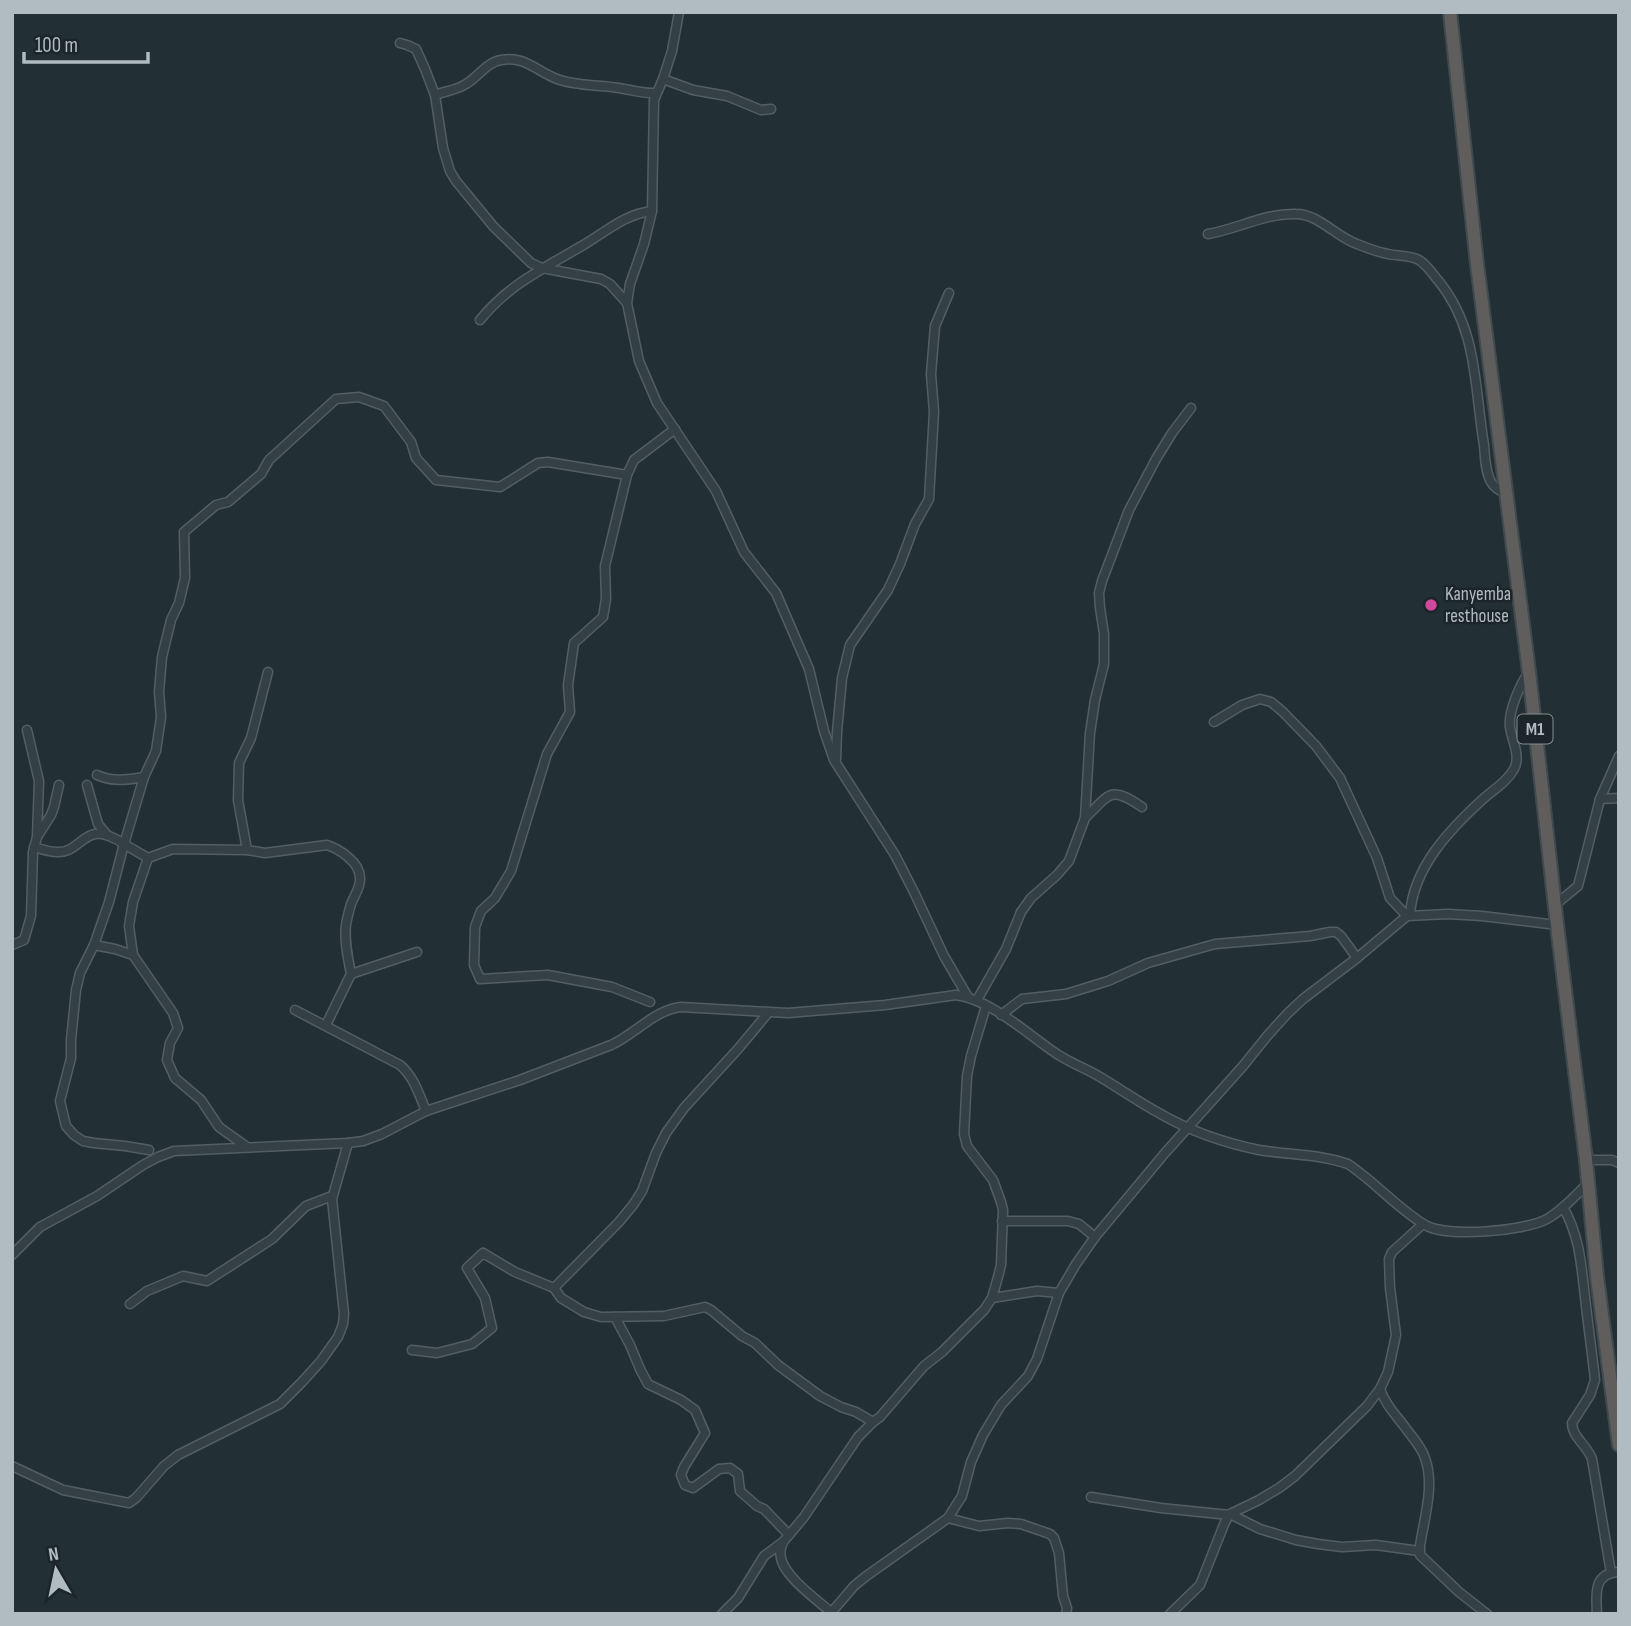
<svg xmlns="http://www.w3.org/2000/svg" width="1631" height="1626" font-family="'Sofia Sans Condensed',sans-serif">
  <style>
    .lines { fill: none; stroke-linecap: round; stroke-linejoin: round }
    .minor-casing { stroke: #535e64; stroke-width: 11 }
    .trunk-casing { stroke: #404b50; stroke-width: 16 }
    .minor { stroke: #354046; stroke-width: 8 }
    .trunk { stroke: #5f5e5c; stroke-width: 12 }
    .hotel-dot { fill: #d1479c; stroke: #1b252a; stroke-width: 2.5 }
    .labels { text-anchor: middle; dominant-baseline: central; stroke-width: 5; stroke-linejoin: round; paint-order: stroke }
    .shield { fill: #1b252a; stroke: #838e94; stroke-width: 2 }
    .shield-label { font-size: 18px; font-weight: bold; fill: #b0bbc2 }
    .poi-label { font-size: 19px; fill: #b0bbc2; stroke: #1b252a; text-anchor: start }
  </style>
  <rect width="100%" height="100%" fill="#222f35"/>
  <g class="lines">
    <!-- minor casing -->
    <g class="minor-casing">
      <g id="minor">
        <path d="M679,12L672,51L663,79L654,100L652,211L644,244L630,284L627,303L639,361L657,403L716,491L744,552L776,593L809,669L824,731L834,760L895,855L914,892L944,956L968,997"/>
        <path d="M400,43L407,45L416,49L425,69L435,95L443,148L450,171L456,181L493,226L531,263L542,268L601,279L610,284L627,303"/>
        <path d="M663,79L693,90L727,96L761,110L771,109"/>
        <path d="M435,95C445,91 457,90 466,84C478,77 487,62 501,60C526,55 538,73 560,80C579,86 599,85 619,88C632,90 643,94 656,93"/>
        <path d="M1208,234C1238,229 1265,213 1296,214C1319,214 1336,237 1357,244C1367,248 1377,252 1388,254C1397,256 1410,255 1419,260C1426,264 1432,273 1437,279C1478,328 1474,385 1484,445C1485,456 1485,471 1491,482C1494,488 1501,491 1507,494"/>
        <path d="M480,320C510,283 545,268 585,244C607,231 625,214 652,211"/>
        <path d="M1214,722L1242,705L1260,699L1271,702L1283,712L1316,746L1340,778L1377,858L1390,898L1407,916"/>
        <path d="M27,730L39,781L37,837"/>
        <path d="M836,759L837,732L842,678L850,645L888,590L900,564L915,524L929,499L934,412L931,374L935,326L949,293"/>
        <path d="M97,775C112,782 127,780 144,777"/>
        <path d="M87,785L98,824L107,835"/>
        <path d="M1600,799L1619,798"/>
        <path d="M1085,818C1110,794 1110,785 1142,807"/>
        <path d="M34,847C41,849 50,852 57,852C78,854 84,826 109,836C114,838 120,841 124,844L109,902L94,945L80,973L76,990L71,1040V1058L60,1101L66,1126L74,1135L83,1141L94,1143L125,1146L149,1150"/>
        <path d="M247,850L238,800L239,763L251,738L268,672"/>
        <path d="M148,858L124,844L144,777L156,751L161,717L159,692L162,657L171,620L179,603L185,578L184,532L216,505L228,502L261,474L269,460L336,399L359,397L384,406L411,442L416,458L436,480L500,487L538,463L548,462L627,475"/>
        <path d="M1555,905L1578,886L1600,799L1619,756"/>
        <path d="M1410,915C1413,868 1449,830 1483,799C1493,790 1507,782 1514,769C1521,756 1512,741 1510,727C1508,712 1520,684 1529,672"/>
        <path d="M12,945L24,940L31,916L33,852L37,837L51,815L54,807L59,785"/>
        <path d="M94,945L115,949L133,955L173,1013L178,1028L170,1043L167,1060L175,1078L201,1100L219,1127L247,1147"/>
        <path d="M133,955L129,926L133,902L148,858L173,849L247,850L265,853L327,845C339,849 360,862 360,878C361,887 354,896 351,904C349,911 347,918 346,925C344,941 348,958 351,974"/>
        <path d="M977,1000L1006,949L1021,912L1031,898L1057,875L1069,861L1085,818L1090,733L1095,700L1104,664V634L1100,608L1099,593L1102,581L1129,510L1156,459L1172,433L1191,408"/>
        <path d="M650,1002L612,987L548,975L480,979L474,965L475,927L481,911L495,898L511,871L547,754L570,712L568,685L574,643L603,617L606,599L605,566L627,475L634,460L675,429"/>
        <path d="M295,1010L400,1065C414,1077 419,1094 426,1111"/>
        <path d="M1001,1015L1022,999L1066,994L1108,981L1148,963L1215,944L1310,936L1330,932H1336L1341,936L1357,958"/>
        <path d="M326,1025L351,974L417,952"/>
        <path d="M1586,1160H1612L1619,1163"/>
        <path d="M1563,1207C1580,1237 1581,1264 1585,1297C1588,1325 1592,1352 1595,1380L1590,1395L1572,1423C1572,1437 1587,1445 1592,1459L1611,1573"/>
        <path d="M1002,1221H1068L1079,1224L1095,1237"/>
        <path d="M12,1255L40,1227L97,1196L143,1165L158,1157L174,1151L348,1143L363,1141L382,1134L426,1111L520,1080L611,1045C634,1035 654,1010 681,1007L788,1013L885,1005L956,995C992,1000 1027,1034 1057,1054C1069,1062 1082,1067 1095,1074C1116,1086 1137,1101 1159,1113C1188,1130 1225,1143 1259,1150C1288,1155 1320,1154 1348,1164C1375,1182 1397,1208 1425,1225C1447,1238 1525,1231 1547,1219C1563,1210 1576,1195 1588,1183"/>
        <path d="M554,1288L619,1222L633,1205L642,1191L656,1153L666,1133L684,1108L738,1049L768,1013"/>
        <path d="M992,1298L1037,1291L1059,1293"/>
        <path d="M130,1304L147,1291L183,1276L207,1281L272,1239L306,1206L332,1196"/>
        <path d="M615,1317L630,1345L640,1369L648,1384L681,1400L695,1410L705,1433L684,1467L681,1475L685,1485L693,1488L719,1469L730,1468L738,1474L740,1491L757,1506L764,1509L789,1535"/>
        <path d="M412,1350L437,1353L472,1344L492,1328L485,1298L467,1268L483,1253L515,1272L554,1288L561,1298L584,1312L601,1317L664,1316L705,1307L711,1310L742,1336L755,1343L778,1365L820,1396L841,1407L856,1412L873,1422"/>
        <path d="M1380,1389C1386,1406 1397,1416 1407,1430C1414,1439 1422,1448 1425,1458C1435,1486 1424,1518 1420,1546V1555L1459,1592L1487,1614"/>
        <path d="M12,1466L63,1490L129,1503L136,1498L164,1466L178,1455L280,1404L302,1382L321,1361L338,1337L343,1324L344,1314L332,1199L348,1143"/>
        <path d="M1091,1497L1161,1508L1229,1515"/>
        <path d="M1230,1514L1260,1529L1296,1540L1318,1544L1342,1547L1376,1545L1419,1551"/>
        <path d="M948,1518L979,1526L1008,1523L1021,1524L1050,1534L1054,1538L1059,1553L1063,1596L1067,1608L1066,1614"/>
        <path d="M783,1542C781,1547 779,1552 781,1558C784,1576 817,1600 831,1612"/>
        <path d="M722,1614L738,1598L764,1556L783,1542L804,1517L858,1437L873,1422L880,1417L924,1366L942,1352L984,1310L992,1298L998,1277L1001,1265L1003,1210L1001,1202L993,1180L967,1146L964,1134L967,1076L971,1056L986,1006"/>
        <path d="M830,1614L854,1586L865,1577L948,1518L962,1496L971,1462L983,1435L1001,1405L1028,1376L1037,1359L1059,1293L1076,1264L1095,1237L1165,1153L1243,1066L1268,1035L1287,1014L1303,999L1357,958L1407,916L1448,914L1482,916L1557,925"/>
        <path d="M1170,1614L1200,1585L1225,1522L1230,1514L1259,1500L1279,1488L1295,1476L1367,1406L1380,1389L1388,1372L1396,1335L1390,1288L1389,1259L1392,1252L1423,1224"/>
        <path d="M1597,1614C1596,1594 1593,1573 1619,1572"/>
      </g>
    </g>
    <!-- trunk casing -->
    <g class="trunk-casing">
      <path id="trunk" d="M1450,12L1477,264L1529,672L1557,925L1586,1160L1597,1277L1619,1445"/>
    </g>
    <!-- minor -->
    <use href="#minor" class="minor"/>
    <!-- trunk -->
    <use href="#trunk" class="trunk"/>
  </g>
  <!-- markers -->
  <circle class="hotel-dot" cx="1431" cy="605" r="7"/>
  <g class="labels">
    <!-- shield labels -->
    <rect class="shield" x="1517.5" y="714.5" width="35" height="29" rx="5"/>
    <g class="shield-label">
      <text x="1535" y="729">M1</text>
    </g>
    <!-- poi labels -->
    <g class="poi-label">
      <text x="1445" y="594">Kanyemba<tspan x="1445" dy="22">resthouse</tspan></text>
    </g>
  </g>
  <!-- border -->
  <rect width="1631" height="1626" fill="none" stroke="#b0bbc2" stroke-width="28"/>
  <!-- north arrow -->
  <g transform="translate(56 1570) rotate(351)" stroke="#1b252a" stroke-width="5" paint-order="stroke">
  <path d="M0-5L12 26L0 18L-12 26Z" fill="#b0bbc2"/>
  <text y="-10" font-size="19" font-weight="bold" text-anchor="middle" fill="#b0bbc2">N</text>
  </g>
  <!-- scale -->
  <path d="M24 52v10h124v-10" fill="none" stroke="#b0bbc2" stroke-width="3.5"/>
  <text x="35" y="52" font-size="21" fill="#b0bbc2" stroke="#1b252a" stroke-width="5" paint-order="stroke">100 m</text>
</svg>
